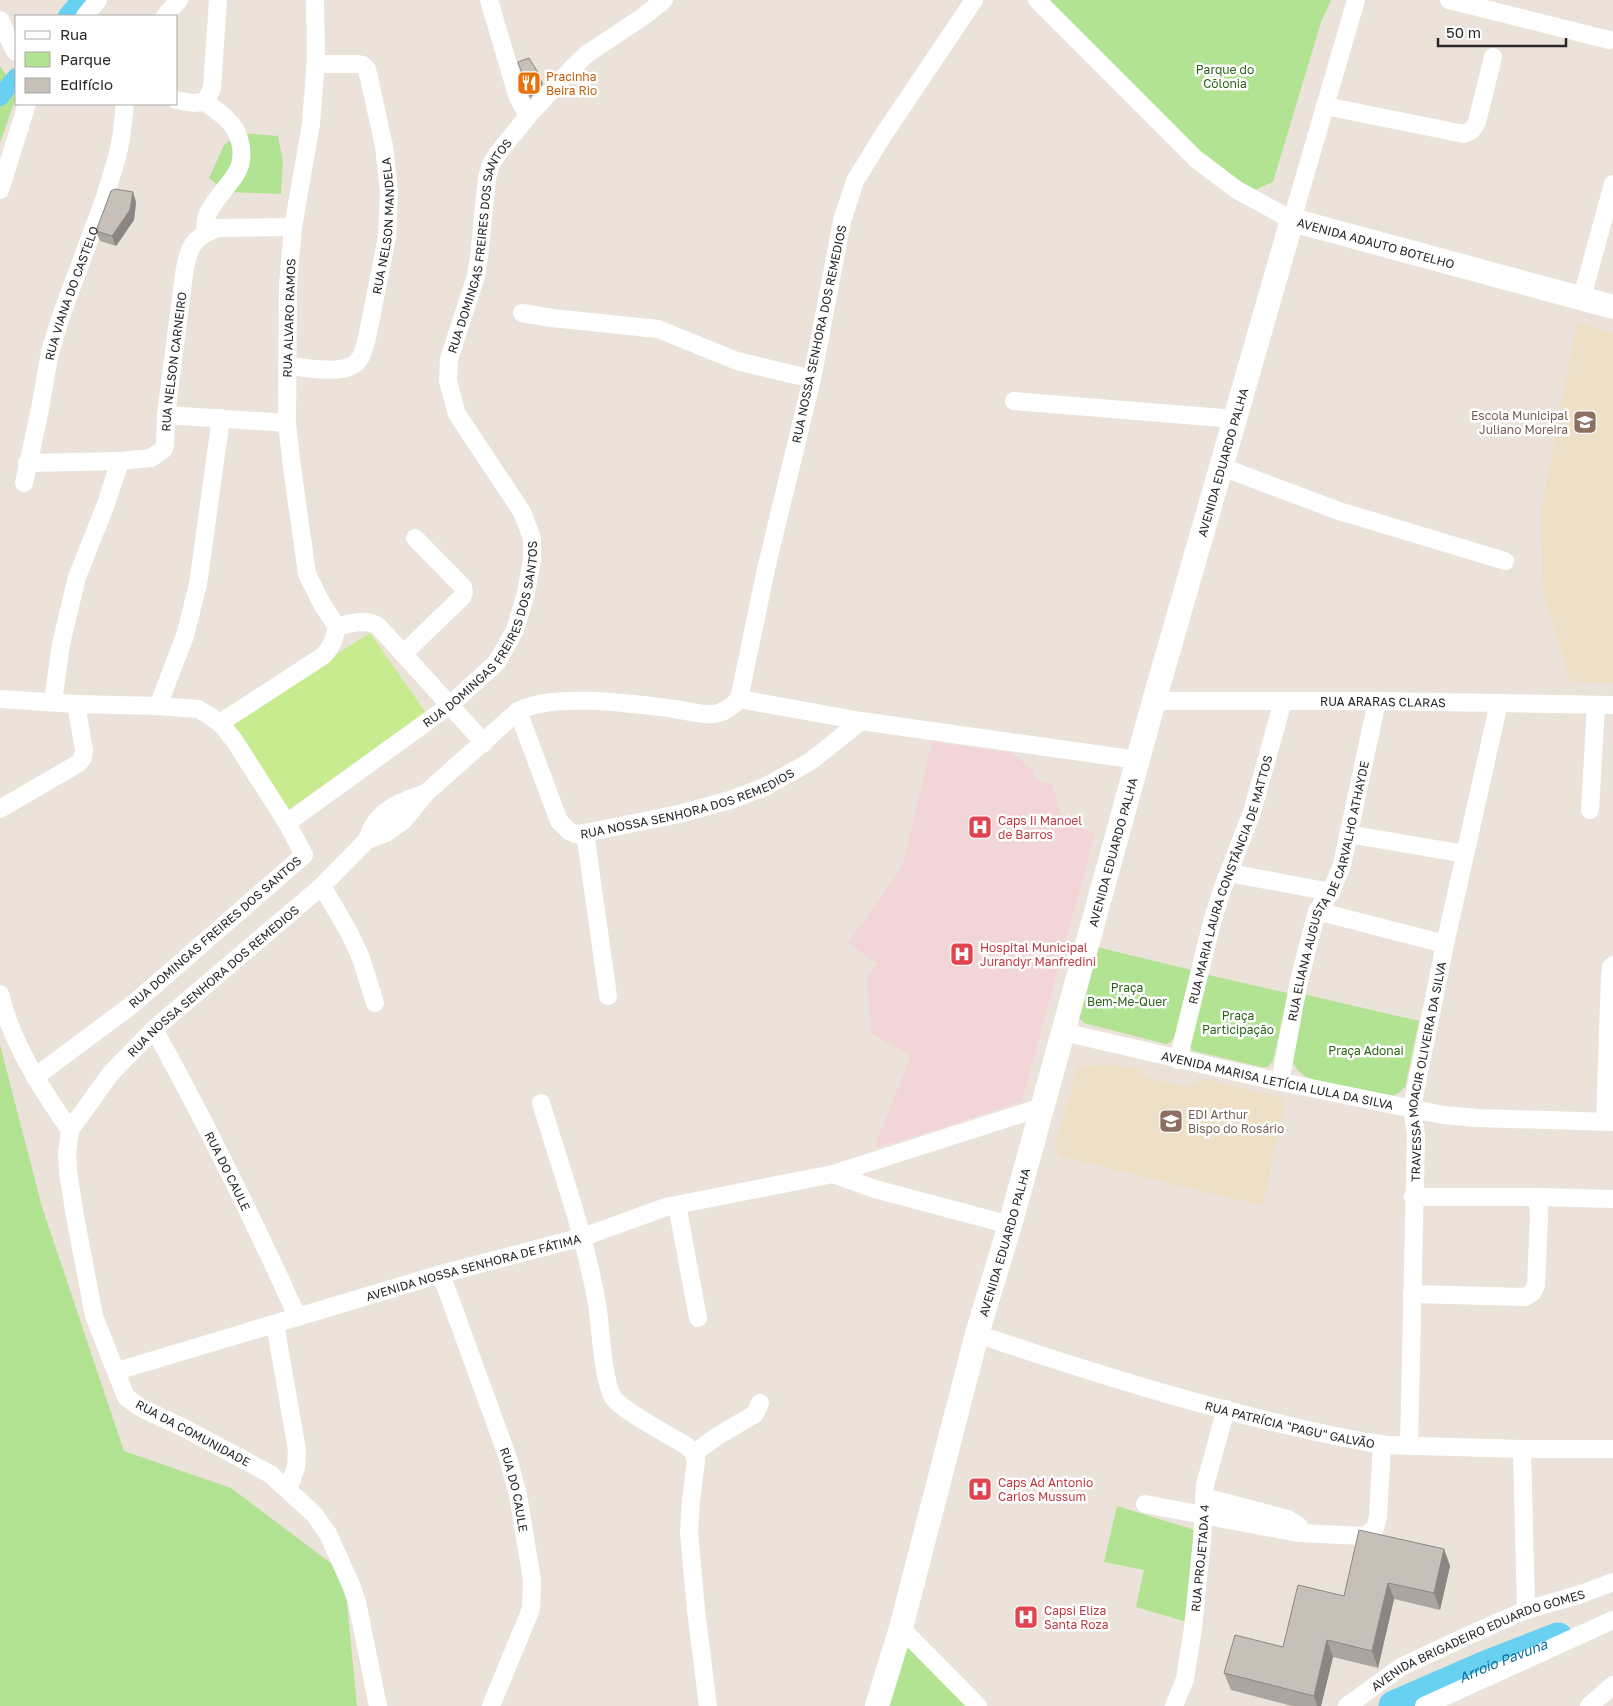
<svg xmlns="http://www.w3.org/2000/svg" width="1613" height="1706" font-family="'Golos Text',sans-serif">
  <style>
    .education { fill: #ede0c7 }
    .medical { fill: #f2d5d7 }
    .green { fill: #b1e393 }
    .pitch { fill: #c7eb8e }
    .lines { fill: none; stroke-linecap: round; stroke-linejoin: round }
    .canal { stroke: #68d0f1; stroke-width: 18 }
    .river { stroke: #68d0f1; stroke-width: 31 }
    .street { stroke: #fff; stroke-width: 18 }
    .secondary { stroke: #fff; stroke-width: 24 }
    .wall { fill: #aaa59f }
    .shaded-wall { fill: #8b8682 }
    .building { fill: #c6c0b9; stroke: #8b8682 }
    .labels { text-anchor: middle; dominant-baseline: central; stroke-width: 5; stroke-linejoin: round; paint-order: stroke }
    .park-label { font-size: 12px; fill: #2a6517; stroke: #fff }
    .food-label { font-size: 12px; fill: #c56008; stroke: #fff; text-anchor: start }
    .street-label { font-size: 12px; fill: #282828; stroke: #fff }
    .education-label { font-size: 12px; fill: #785e54; stroke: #fff; text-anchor: end }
    .health-label { font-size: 12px; fill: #be3a42; stroke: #fff; text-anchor: start }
    .water-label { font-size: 14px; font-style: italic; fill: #0a6c9a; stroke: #fff }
  </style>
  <rect width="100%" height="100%" fill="#ebe3d9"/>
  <!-- education -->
  <g class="education">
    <path d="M1577,322L1613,333V683L1571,682L1543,593L1541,512Z"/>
    <path d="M1119,1065L1139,1069L1149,1079L1187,1087L1205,1079L1285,1099L1263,1206L1059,1156L1056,1144L1078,1066Z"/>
  </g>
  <!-- medical -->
  <path class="medical" d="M932,742L1012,753L1033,771L1034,779L1052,785L1063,820L1095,834L1022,1101L952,1125L874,1148L911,1056L872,1034L866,980L877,964L848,943L902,867Z"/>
  <!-- green -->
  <g class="green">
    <path d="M1035,0H1331L1321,22L1273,182L1245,194Z"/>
    <path d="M0,66L16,89V97L0,143Z"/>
    <path d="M240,133L278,136L283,162L281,194L226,192L209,178L224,145Z"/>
    <path d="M1097,947L1191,970L1176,1034L1171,1042L1166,1044L1084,1023L1080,1019L1078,1014Z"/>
    <path d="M1204,974L1288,993L1273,1061L1267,1067H1261L1198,1052L1193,1051L1189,1045Z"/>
    <path d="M1303,994L1419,1021L1405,1087C1401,1091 1398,1094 1393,1096C1382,1098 1315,1082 1305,1076C1298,1072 1295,1067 1292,1061Z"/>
    <path d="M0,1045L42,1207L124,1451L231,1488L344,1573L357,1706H0Z"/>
    <path d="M1117,1506L1211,1535L1197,1625L1136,1607L1144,1570L1104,1562Z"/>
    <path d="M905,1640L975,1706H884Z"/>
  </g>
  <!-- pitch -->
  <path class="pitch" d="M370,633L426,713L288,810L230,722Z"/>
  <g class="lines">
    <!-- canal -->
    <g class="canal">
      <path d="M67,16L80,0"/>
      <path d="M0,97L16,77"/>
    </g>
    <!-- river -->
    <path class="river" id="s1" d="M1394,1706L1486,1666L1558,1638"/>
    <!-- street -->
    <g class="street">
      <path d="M315,0L316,60L311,124L293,227L288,284L287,423L292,467L307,574L322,604L337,627"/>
      <path d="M489,0L517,95L528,116"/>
      <path d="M974,0L882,137L855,181L842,221L812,379L766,569L739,699L861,721L1138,760"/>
      <path d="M1037,0L1196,159L1237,190L1292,220L1356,0"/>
      <path d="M1449,0L1609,40"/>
      <path d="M85,16L98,0"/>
      <path d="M165,16L179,0"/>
      <path d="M0,20L14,49L16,52"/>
      <path d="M176,100L193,103L205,102L212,88L218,0"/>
      <path d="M205,102C216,110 230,119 236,131C241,141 243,154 240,165C235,184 197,211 207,232"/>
      <path d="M1325,106L1464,134L1472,130L1477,122L1493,57"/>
      <path d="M0,190L27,104"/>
      <path d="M1582,297L1613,184"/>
      <path d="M522,313L552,318L658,329L737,361L812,379"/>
      <path id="s2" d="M287,366C306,367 345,377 359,360C363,354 365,346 367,338L387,237L389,192L384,146L367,69L363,65L358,64H316"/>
      <path d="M1014,401L1235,419"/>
      <path d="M166,415L287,423"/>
      <path id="s3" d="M27,463L120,461L151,458L164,449L165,444L166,415L184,274C188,249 192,237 218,228L293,227"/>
      <path d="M1222,467L1339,511L1505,561"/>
      <path id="s4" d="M24,483L39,414L50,352L61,316L105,197L117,157L121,139L125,104"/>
      <path d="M337,627C349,623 368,619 378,626L484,743"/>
      <path d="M403,654L462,597L464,592L463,587L415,538"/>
      <path d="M0,699L76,704L158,706L198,709L207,714L220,723L234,740L287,823L304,855L133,1004L35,1077"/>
      <path id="s5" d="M1154,701H1377L1613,705"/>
      <path d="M53,702L61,644L77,577L106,504L120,461"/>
      <path d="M158,706L185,636L198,584L221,418"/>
      <path id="s6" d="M518,711L559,821L569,831L575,834L585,833L679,814L730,800L765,787L811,761L861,721"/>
      <path d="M220,723L323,656C332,647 334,639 337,627"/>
      <path d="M0,809L79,763L83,757L84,750L76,704"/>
      <path d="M1590,810L1596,705"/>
      <path id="s7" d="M287,823L450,705L497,662L515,630L526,593L532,560V538L522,512L457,414L448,381L449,359L476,276L479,257L487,178L491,164L498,153L528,116L573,67L587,54L644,16L664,0"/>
      <path d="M585,833L608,996"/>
      <path d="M1348,834L1465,854"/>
      <path d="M367,840C376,810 399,802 426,793"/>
      <path d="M1229,873L1331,892"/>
      <path d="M322,886L350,934L361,958L375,1003"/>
      <path d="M1317,911L1445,944"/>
      <path d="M0,994C11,1042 42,1090 70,1130"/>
      <path id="s8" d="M154,1029C206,1123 253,1219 297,1316"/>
      <path id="s9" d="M1063,1032L1267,1079L1443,1115L1478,1118L1613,1122"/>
      <path id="s10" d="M1178,1060L1212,922L1222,890L1252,812L1283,701"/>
      <path id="s11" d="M1280,1082L1299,981L1317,911L1331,892L1342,865L1377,701"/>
      <path d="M541,1103C561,1169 585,1235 597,1304C601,1327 602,1378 613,1397C620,1410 673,1437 688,1447L694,1453L696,1461L691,1501L689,1532L696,1610L708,1706"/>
      <path d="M1605,1122L1610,976L1611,967L1613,965"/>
      <path d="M833,1174L875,1189L1010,1225"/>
      <path d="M1413,1197H1538L1613,1199"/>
      <path d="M677,1205L698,1318"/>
      <path id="s12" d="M441,1274L508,1458L518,1495L532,1580L531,1609L491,1706"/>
      <path d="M1412,1294L1525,1297L1532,1293L1536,1285L1539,1217L1538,1197"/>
      <path d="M275,1324L297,1450L296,1467L288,1490"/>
      <path id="s13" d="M977,1334C1104,1377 1234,1417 1366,1442L1386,1445L1522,1449H1613"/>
      <path id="s14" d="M117,1371L441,1274L583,1237L666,1207L833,1174L1042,1107"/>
      <path id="s15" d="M1409,1446L1416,1135L1412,1107L1445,944L1499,703"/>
      <path d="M1522,1449L1526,1610"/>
      <path d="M694,1453L719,1435L755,1414L760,1403"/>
      <path d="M1204,1497L1288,1519L1299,1526"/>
      <path d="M1145,1504L1298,1533L1365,1536L1375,1528L1378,1517L1382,1444"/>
      <path d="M901,1628L978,1706"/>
      <path id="s16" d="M378,1706L357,1602L351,1585L328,1534L314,1514L270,1474L186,1429L141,1408L126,1397L94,1316L75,1216L68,1172L67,1153L70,1130L111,1073L154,1029L322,886L367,840L386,833L403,821L426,793L518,711C554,692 635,704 675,709C687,711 701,715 713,714C724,713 732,707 739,699"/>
      <path id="s17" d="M1174,1706L1185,1679L1193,1628L1202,1540L1205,1485L1226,1409"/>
      <path id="s18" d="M1347,1706L1401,1667L1465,1637L1526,1610L1581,1594L1613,1582"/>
      <path d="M1424,1706L1613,1620"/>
      <path d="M1589,1706L1613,1685"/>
    </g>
    <!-- secondary -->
    <path class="secondary" id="s19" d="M877,1706L901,1628L977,1334L1010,1225L1154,701L1292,220L1613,307"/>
  </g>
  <!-- wall -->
  <g class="wall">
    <path d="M136,202L134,220L116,246L100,241L96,231Z"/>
    <path d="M1444,1549L1450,1566L1440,1610L1394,1599L1378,1668L1333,1657L1321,1706H1292L1231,1690L1224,1673L1283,1647L1344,1596Z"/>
  </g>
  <!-- shaded-wall -->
  <g class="shaded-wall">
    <path d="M539,74L543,84L530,98L527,88Z"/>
    <path d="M133,192L136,202L134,220L116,246L112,236Z"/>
    <path d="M1444,1549L1450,1566L1440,1610L1434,1593Z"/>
    <path d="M1388,1583L1394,1599L1378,1668L1372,1651Z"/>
    <path d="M1327,1640L1333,1657L1321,1706H1317L1314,1696Z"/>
  </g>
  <!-- building -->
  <g class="building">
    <path d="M529,58L539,74L527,88L518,62Z"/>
    <path d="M115,189L133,192L130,210L112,236L96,231L111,191Z"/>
    <path d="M1359,1530L1444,1549L1434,1593L1388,1583L1372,1651L1327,1640L1314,1696L1224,1673L1235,1635L1283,1647L1298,1585L1344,1596Z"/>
  </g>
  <!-- icons -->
  <defs>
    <g id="restaurant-square" transform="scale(1.25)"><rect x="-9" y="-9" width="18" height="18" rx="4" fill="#e8710a" stroke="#fff"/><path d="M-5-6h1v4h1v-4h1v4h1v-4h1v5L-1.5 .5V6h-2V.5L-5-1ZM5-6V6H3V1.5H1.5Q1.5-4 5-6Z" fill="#fff"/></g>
    <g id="school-square" transform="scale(1.25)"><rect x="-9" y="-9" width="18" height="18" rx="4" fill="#8d6e63" stroke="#fff"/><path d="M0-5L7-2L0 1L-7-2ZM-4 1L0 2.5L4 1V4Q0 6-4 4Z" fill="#fff"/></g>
    <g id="hospital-square" transform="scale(1.25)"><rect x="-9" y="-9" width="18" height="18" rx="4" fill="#e0444e" stroke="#fff"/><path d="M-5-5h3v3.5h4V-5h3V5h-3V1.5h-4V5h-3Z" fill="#fff"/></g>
  </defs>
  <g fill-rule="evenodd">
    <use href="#restaurant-square" x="529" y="83"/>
    <use href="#school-square" x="1585" y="422"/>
    <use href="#hospital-square" x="980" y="827"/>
    <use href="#hospital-square" x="962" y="954"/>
    <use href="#school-square" x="1171" y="1121"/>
    <use href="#hospital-square" x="980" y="1489"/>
    <use href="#hospital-square" x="1026" y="1617"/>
  </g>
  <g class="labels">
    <!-- park labels -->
    <g class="park-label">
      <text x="1225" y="69">Parque do<tspan x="1225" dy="14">Cõlonia</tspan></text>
      <text x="1127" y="987">Praça<tspan x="1127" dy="14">Bem-Me-Quer</tspan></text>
      <text x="1238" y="1015">Praça<tspan x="1238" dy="14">Participação</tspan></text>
      <text x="1366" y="1050">Praça Adonai</text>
    </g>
    <!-- food labels -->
    <g class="food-label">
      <text x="546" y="76">Pracinha<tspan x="546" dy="14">Beira Rio</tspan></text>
    </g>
    <!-- street labels -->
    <g class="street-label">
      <text stroke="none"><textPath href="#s2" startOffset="212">RUA NELSON MANDELA</textPath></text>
      <text stroke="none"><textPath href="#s19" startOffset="1630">AVENIDA ADAUTO BOTELHO</textPath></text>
      <text stroke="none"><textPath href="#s7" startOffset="716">RUA DOMINGAS FREIRES DOS SANTOS</textPath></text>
      <text stroke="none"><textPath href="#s4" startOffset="196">RUA VIANA DO CASTELO</textPath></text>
      <text transform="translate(289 318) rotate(-88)">RUA ALVARO RAMOS</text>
      <text transform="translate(819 334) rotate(-78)">RUA NOSSA SENHORA DOS REMEDIOS</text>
      <text stroke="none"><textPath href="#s3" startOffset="228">RUA NELSON CARNEIRO</textPath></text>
      <text stroke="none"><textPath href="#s19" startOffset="1291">AVENIDA EDUARDO PALHA</textPath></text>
      <text stroke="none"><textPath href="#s7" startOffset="281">RUA DOMINGAS FREIRES DOS SANTOS</textPath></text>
      <text stroke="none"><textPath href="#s5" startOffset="229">RUA ARARAS CLARAS</textPath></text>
      <text stroke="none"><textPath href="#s6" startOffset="255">RUA NOSSA SENHORA DOS REMEDIOS</textPath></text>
      <text stroke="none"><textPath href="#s19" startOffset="886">AVENIDA EDUARDO PALHA</textPath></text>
      <text stroke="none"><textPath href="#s10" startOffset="188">RUA MARIA LAURA CONSTÂNCIA DE MATTOS</textPath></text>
      <text stroke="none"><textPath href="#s11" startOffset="198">RUA ELIANA AUGUSTA DE CARVALHO ATHAYDE</textPath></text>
      <text transform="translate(215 932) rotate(-41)">RUA DOMINGAS FREIRES DOS SANTOS</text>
      <text stroke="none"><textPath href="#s16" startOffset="911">RUA NOSSA SENHORA DOS REMEDIOS</textPath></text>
      <text stroke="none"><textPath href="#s15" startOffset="376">TRAVESSA MOACIR OLIVEIRA DA SILVA</textPath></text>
      <text stroke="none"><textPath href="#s9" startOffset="220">AVENIDA MARISA LETÍCIA LULA DA SILVA</textPath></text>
      <text stroke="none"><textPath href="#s8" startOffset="160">RUA DO CAULE</textPath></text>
      <text stroke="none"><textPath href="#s19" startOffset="481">AVENIDA EDUARDO PALHA</textPath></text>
      <text stroke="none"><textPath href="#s14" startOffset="371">AVENIDA NOSSA SENHORA DE FÁTIMA</textPath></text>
      <text stroke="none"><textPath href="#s13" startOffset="326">RUA PATRÍCIA "PAGU" GALVÃO</textPath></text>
      <text transform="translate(193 1433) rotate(28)">RUA DA COMUNIDADE</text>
      <text stroke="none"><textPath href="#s12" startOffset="228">RUA DO CAULE</textPath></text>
      <text stroke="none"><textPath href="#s17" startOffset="151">RUA PROJETADA 4</textPath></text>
      <text stroke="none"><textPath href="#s18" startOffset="148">AVENIDA BRIGADEIRO EDUARDO GOMES</textPath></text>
    </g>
    <!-- education labels -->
    <g class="education-label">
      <text x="1568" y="415">Escola Municipal<tspan x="1568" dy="14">Juliano Moreira</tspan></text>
      <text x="1188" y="1114" text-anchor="start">EDI Arthur<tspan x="1188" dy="14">Bispo do Rosário</tspan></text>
    </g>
    <!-- health labels -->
    <g class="health-label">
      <text x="998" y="820">Caps Ii Manoel<tspan x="998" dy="14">de Barros</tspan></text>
      <text x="980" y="947">Hospital Municipal<tspan x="980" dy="14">Jurandyr Manfredini</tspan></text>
      <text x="998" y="1482">Caps Ad Antonio<tspan x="998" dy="14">Carlos Mussum</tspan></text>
      <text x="1044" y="1610">Capsi Eliza<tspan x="1044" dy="14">Santa Roza</tspan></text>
    </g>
    <!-- water labels -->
    <g class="water-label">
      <text stroke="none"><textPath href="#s1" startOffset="118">Arroio Pavuna</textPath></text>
    </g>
  </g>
  <!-- legend -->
  <rect x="15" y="15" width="162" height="90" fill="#ffffff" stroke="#a9a9a9"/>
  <rect x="25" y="31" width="25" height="8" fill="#ffffff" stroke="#a9a9a9"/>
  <text x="60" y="40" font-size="15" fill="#282828">Rua</text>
  <rect x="25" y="52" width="25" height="15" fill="#b1e393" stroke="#a9a9a9"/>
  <text x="60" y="65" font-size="15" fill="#282828">Parque</text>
  <rect x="25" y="78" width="25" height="15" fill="#c6c0b9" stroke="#a9a9a9"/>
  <text x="60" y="90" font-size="15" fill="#282828">Edifício</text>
  <!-- scale -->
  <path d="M1438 38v8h128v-8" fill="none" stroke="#282828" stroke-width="2.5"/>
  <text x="1446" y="38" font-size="15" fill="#282828" stroke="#ffffff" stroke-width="4" paint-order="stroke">50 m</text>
</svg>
